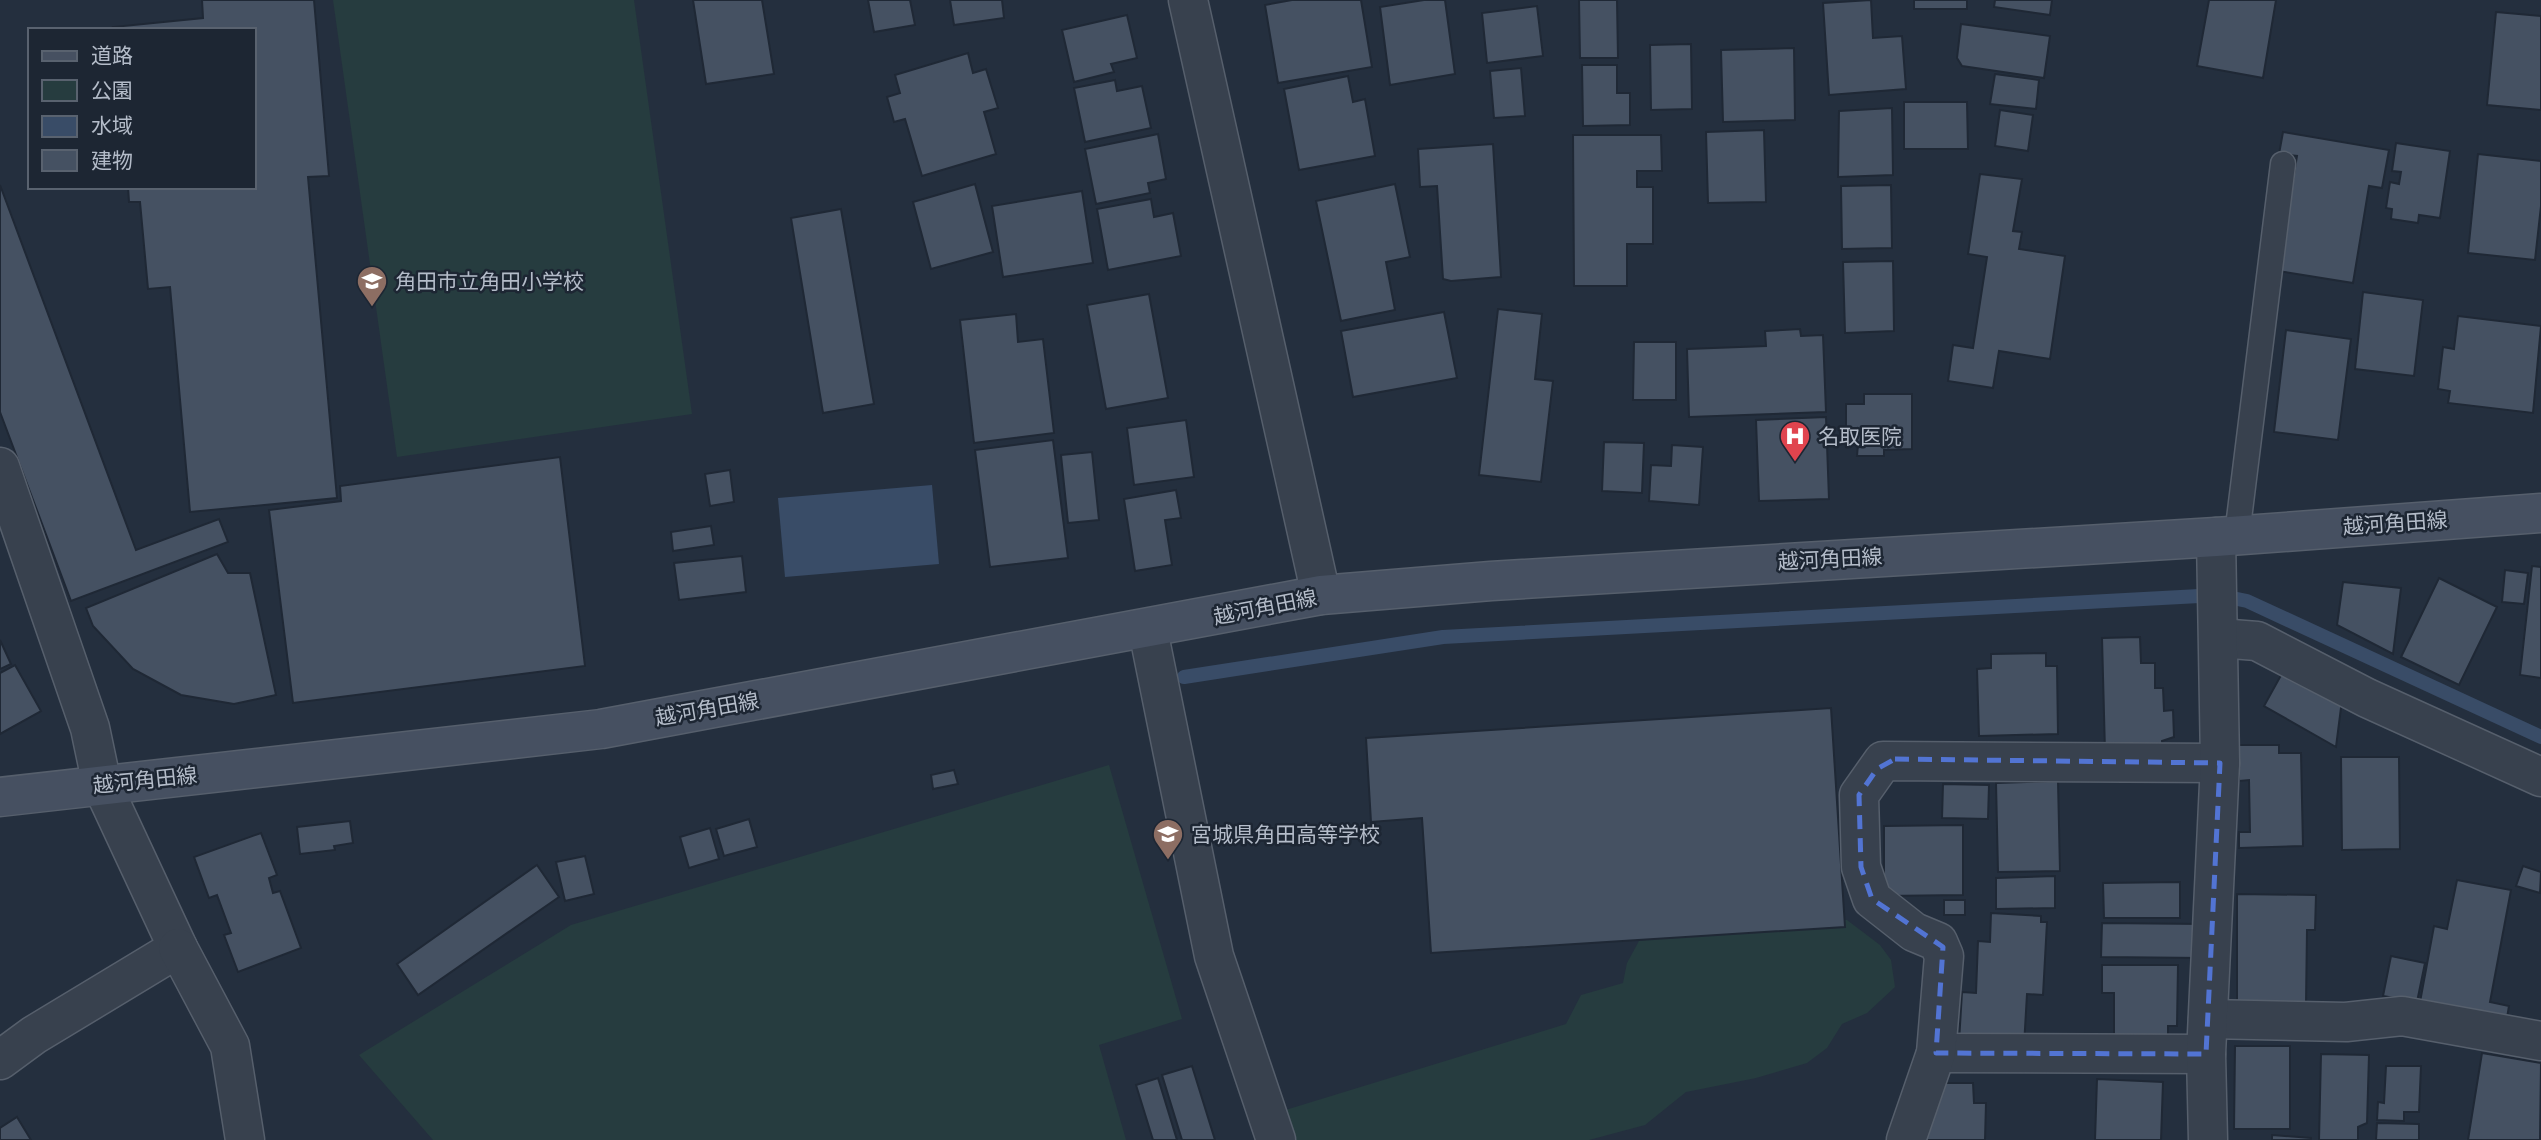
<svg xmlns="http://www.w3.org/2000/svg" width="2541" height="1140" font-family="'Public Sans','Noto Sans JP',sans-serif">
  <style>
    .green { fill: #263c3f }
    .water { fill: #394c67 }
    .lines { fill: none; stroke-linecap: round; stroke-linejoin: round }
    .stream { stroke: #394c67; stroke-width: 14 }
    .building { fill: #455162; stroke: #1f2835; stroke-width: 2 }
    .lane-casing { stroke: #565f6c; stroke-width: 27 }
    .street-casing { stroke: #565f6c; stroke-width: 41 }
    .secondary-casing { stroke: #565f6c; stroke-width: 41 }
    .lane { stroke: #38414e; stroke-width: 24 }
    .street { stroke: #38414e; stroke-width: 38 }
    .secondary { stroke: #465061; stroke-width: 38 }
    .marked { fill: none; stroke: #5274d3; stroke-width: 5; stroke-dasharray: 14 9; stroke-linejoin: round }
    .labels { text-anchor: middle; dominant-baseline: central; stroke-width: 5; stroke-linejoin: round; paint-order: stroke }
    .poi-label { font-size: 21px; fill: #b4bcc9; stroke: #1d2633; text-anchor: start }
    .street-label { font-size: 21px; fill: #b4bcc9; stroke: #1d2633 }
  </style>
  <rect width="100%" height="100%" fill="#242f3e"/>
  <!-- green -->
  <g class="green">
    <path d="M333,0H634L692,414L397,457Z"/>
    <path d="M1109,765L1182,1019L1099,1045L1126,1140H433L359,1055L571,925Z"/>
    <path d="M1817,918L1847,920L1880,945L1891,960L1895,987L1867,1013L1842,1024L1827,1048L1807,1063L1756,1078L1686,1092L1645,1125L1589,1140H1256L1279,1112L1566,1024L1581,995L1623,983L1627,963L1639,941Z"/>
  </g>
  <!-- water -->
  <path class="water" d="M932,485L939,564L785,577L778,498Z"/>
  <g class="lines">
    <!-- stream -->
    <path class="stream" d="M1184,677L1443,637L2218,595L2247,601L2541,737"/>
  </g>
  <!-- building -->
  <g class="building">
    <path d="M202,0H314L329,176L308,177L337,498L190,512L170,287L148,289L140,202H129L128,187H254V30H114L113,27L203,18Z"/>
    <path d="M693,0H762L774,74L706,84Z"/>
    <path d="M868,0H910L915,25L874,32Z"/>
    <path d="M950,0H1002L1004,18L954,25Z"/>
    <path d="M1292,0H1361L1372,67L1278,83L1265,5Z"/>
    <path d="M1424,0H1445L1455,74L1390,85L1380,7Z"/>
    <path d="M1579,0H1617L1618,58H1580Z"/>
    <path d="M1871,0L1873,38L1902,36L1906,89L1829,95L1823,3Z"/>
    <rect x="1914" y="0" width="53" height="9"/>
    <path d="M1995,0H2052L2050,15L1994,7Z"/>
    <path d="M2209,0H2276L2263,78L2197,66Z"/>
    <path d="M1537,6L1543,56L1487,63L1482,13Z"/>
    <path d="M2496,12L2541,16V110L2487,105Z"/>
    <path d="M1127,15L1137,58L1111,64L1114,72L1074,82L1062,30Z"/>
    <path d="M1961,24L2050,36L2044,78L1962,66L1957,58Z"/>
    <path d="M1691,44L1692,109L1651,110L1650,45Z"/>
    <path d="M1794,48L1795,120L1723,122L1721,50Z"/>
    <path d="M968,53L973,73L986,69L998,108L984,112L996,154L922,176L905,119L894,122L887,97L900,93L895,75Z"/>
    <path d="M1582,65H1617V93H1630V125L1583,126Z"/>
    <path d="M1521,68L1525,116L1494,118L1490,71Z"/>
    <path d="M1995,74L2039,80L2036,109L1990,104Z"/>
    <path d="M1348,76L1353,102L1365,99L1375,156L1299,170L1284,89Z"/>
    <path d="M1115,80L1117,91L1142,86L1151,128L1085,142L1074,88Z"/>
    <path d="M1904,102H1967L1968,149H1904Z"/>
    <path d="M1892,108L1893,175L1838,177L1839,111Z"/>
    <path d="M2000,110L2033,115L2028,151L1995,146Z"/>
    <path d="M1764,130L1766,202L1708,203L1706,132Z"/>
    <path d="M2283,132L2389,150L2382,188L2369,186L2353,283L2278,271L2297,156L2279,154Z"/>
    <path d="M1158,134L1166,179L1148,183L1150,193L1096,204L1085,149Z"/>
    <path d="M1573,135H1661L1662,171H1637V187H1653V244H1627V286H1574Z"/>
    <path d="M2396,143L2450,151L2440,218L2419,215L2418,223L2391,219L2392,209L2386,208L2390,182L2399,184L2401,172L2392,171Z"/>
    <path d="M1493,144L1501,277L1451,281L1443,279L1437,186L1420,187L1418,149Z"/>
    <path d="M2478,154L2541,161V206L2535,260L2468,253Z"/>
    <path d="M1980,174L2022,179L2013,231L2022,232L2019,249L2065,256L2050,359L1999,351L1993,388L1948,381L1953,345L1973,348L1987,257L1968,254Z"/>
    <path d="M975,184L993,252L931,269L913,202Z"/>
    <path d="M1395,184L1410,257L1386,262L1395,310L1341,321L1316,201Z"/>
    <path d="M0,185L136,550L219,519L228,542L71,601L0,412Z"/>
    <path d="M1891,185L1892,248L1842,249L1841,186Z"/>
    <path d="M1082,191L1093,263L1003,277L992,206Z"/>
    <path d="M1151,199L1154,217L1173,213L1181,256L1108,270L1097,209Z"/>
    <path d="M841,209L874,404L823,413L791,218Z"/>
    <path d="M1893,261L1894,331L1845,333L1843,262Z"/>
    <path d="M2363,292L2423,300L2414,376L2355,369Z"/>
    <path d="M1149,294L1168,398L1106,409L1087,305Z"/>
    <path d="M1498,309L1542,314L1535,379L1553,381L1541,482L1479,475Z"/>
    <path d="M1444,312L1457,378L1353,397L1341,331Z"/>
    <path d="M1016,314L1018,342L1043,339L1054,433L974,443L960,320Z"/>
    <path d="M2458,316L2541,326L2533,413L2448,403L2450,391L2438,389L2443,347L2454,349Z"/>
    <path d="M1800,329L1801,336L1823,335L1826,412L1689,417L1687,349L1766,346L1765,331Z"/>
    <path d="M2286,330L2351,339L2338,440L2274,432Z"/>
    <path d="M1634,342H1676V400H1633Z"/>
    <path d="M1864,394H1912V449L1884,450V456H1857L1858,444H1846V404H1864Z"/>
    <path d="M1826,417L1829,499L1759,501L1756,420Z"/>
    <path d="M1186,420L1194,477L1134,485L1127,428Z"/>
    <path d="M1053,440L1068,558L990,567L975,450Z"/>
    <path d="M1604,442L1644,443L1642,493L1602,491Z"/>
    <path d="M1672,445L1703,447L1699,505L1649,501L1651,465L1671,466Z"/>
    <path d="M1092,452L1099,520L1068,523L1061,455Z"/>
    <path d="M560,457L585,666L293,703L269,510L341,501L340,486Z"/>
    <path d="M730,470L734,502L710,506L705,474Z"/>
    <path d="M1176,490L1181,518L1165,520L1172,565L1135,571L1124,499Z"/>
    <path d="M711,526L714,545L673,551L671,532Z"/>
    <path d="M217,554L228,573H250L276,695L234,704L181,695L133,669L93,626L86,608Z"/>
    <path d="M742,556L746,592L679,600L674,563Z"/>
    <path d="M2532,566L2541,567V678L2520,675Z"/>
    <path d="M2505,570L2528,573L2524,604L2502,602Z"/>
    <path d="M2439,578L2497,607L2459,685L2401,657Z"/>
    <path d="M2343,582L2401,588L2393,654L2337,625Z"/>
    <path d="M2140,637L2141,663H2155V688H2163L2164,711L2173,710L2174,737L2162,741L2163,751L2105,752L2102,638Z"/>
    <path d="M0,640L11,664L0,669Z"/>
    <path d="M2046,653V666H2057L2058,734L1979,736L1977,669L1991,668V654Z"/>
    <path d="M15,665L41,711L0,734V673Z"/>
    <path d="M2285,668L2342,700L2336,747L2264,706Z"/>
    <path d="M1831,708L1845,927L1431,953L1422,818L1371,822L1366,738Z"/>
    <path d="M2238,745H2279V753H2301L2303,846L2239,848V832H2250L2249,780L2239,781Z"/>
    <path d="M2341,757H2399L2400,849L2342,850Z"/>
    <path d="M954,770L958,784L933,789L931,775Z"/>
    <path d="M2058,781L2060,871L1998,872L1996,783Z"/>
    <path d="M1943,784L1989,785L1988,819L1942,818Z"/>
    <path d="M749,819L757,847L724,856L716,829Z"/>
    <path d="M350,821L353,843L334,846L335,850L300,854L297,827Z"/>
    <path d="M1963,825V895L1884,896V826Z"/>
    <path d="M710,828L719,859L689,868L680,837Z"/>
    <path d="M261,833L277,875L269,878L273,893L280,891L301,948L238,972L224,935L231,933L217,895L209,898L194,857Z"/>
    <path d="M585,856L594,894L565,901L556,862Z"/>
    <path d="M537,865L559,897L418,995L397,964Z"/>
    <path d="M2523,866L2541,872L2540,893L2516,886Z"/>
    <path d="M2055,876V908L1996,909V878Z"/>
    <path d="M2457,880L2511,890L2490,1002L2509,1006L2507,1018L2420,1002L2434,926L2447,929Z"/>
    <path d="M2180,882V918H2104L2103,883Z"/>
    <path d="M2237,894L2316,895L2315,930H2307L2306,1004H2237Z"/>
    <rect x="1944" y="900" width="21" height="15"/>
    <path d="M1991,913L2041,916V922H2047L2043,995L2027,994L2024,1046L1959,1042L1962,992L1976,993L1978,941L1990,942Z"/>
    <path d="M2102,923L2204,924L2203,958L2101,957Z"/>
    <path d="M2391,956L2425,963L2417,1002L2383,996Z"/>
    <path d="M2102,965H2178L2177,1026H2168V1046H2114V993H2102Z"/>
    <path d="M2235,1046H2290V1129H2234Z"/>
    <path d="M2482,1053L2541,1063L2540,1140H2468Z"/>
    <path d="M2321,1054L2369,1055L2367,1123L2358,1127V1140H2319Z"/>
    <path d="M1192,1066L1215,1140H1182L1162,1075Z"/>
    <path d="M2386,1066H2421L2419,1112H2404V1121L2377,1120L2378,1102L2384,1103Z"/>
    <path d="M1158,1078L1177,1140H1153L1136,1085Z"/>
    <path d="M2097,1079L2163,1082L2161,1140H2095Z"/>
    <path d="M1937,1083H1973L1974,1103H1986L1985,1140H1927V1106Z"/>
    <path d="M17,1117L31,1140H0V1128Z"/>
    <path d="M2377,1123L2419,1124V1140H2376Z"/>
    <path d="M2272,1135L2311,1138V1140H2272Z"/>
  </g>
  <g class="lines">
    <!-- lane casing -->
    <g class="lane-casing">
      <path id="lane" d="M2237,535L2283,164"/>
    </g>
    <!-- street casing -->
    <g class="street-casing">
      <g id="street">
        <path d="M1188,0L1321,595"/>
        <path d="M0,467L90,728L102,785L178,948L34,1035L0,1060"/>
        <path d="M1148,630L1214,956L1276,1140"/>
        <path d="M2219,638L2257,641L2367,698L2541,777"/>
        <path d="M178,948L230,1046L245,1140"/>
        <path d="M2208,1019L2346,1022L2402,1016L2541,1041"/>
        <path d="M1936,1053L2206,1054"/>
        <path d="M1906,1140L1936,1053L1944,956L1938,942L1914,932L1872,899L1861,867L1859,795L1883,761L2220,763"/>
        <path d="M2208,1140L2206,1054L2220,763L2216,537"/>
      </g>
    </g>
    <!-- secondary casing -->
    <g class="secondary-casing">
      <path id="secondary" d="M0,797L601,729L1321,595L1491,581L2216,537L2541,513"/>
    </g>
    <!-- lane -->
    <use href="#lane" class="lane"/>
    <!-- street -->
    <use href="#street" class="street"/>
    <!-- secondary -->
    <use href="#secondary" class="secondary"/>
  </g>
  <!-- marked area -->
  <path class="marked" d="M1895,759L2220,763L2206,1054L1936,1053L1943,947L1872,899L1861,867L1859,795L1877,769Z"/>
  <!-- icons -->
  <defs>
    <g id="school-pin" transform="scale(1.575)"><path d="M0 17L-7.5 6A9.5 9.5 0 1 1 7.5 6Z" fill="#8d6e63" stroke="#1d2633"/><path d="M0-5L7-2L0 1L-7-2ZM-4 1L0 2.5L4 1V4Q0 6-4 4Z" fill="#fff"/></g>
    <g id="hospital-pin" transform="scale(1.575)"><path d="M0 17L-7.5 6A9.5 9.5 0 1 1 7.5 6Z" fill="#e0444e" stroke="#1d2633"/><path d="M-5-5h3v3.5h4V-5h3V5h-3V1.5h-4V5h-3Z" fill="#fff"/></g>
  </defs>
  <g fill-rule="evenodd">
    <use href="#school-pin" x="372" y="281"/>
    <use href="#hospital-pin" x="1795" y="436"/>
    <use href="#school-pin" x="1168" y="834"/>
  </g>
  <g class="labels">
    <!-- poi labels -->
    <g class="poi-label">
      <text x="395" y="281">角田市立角田小学校</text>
      <text x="1818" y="436">名取医院</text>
      <text x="1191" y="834">宮城県角田高等学校</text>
    </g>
    <!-- street labels -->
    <g class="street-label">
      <text transform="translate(2395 523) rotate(-4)">越河角田線</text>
      <text transform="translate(1830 559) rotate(-3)">越河角田線</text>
      <text transform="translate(1265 607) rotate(-11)">越河角田線</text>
      <text transform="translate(707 709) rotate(-10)">越河角田線</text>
      <text transform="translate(145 780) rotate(-6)">越河角田線</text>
    </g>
  </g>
  <!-- legend -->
  <rect x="28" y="28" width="228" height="161" fill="#1d2633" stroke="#59626f" stroke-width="2"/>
  <rect x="42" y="51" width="35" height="10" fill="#465061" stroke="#59626f" stroke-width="2"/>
  <text x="91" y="63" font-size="21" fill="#b4bcc9">道路</text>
  <rect x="42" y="80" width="35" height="21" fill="#263c3f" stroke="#59626f" stroke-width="2"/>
  <text x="91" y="98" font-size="21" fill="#b4bcc9">公園</text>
  <rect x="42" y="116" width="35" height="21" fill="#394c67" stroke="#59626f" stroke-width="2"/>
  <text x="91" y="133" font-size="21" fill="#b4bcc9">水域</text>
  <rect x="42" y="150" width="35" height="21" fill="#455162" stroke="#59626f" stroke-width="2"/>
  <text x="91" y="168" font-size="21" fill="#b4bcc9">建物</text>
</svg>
